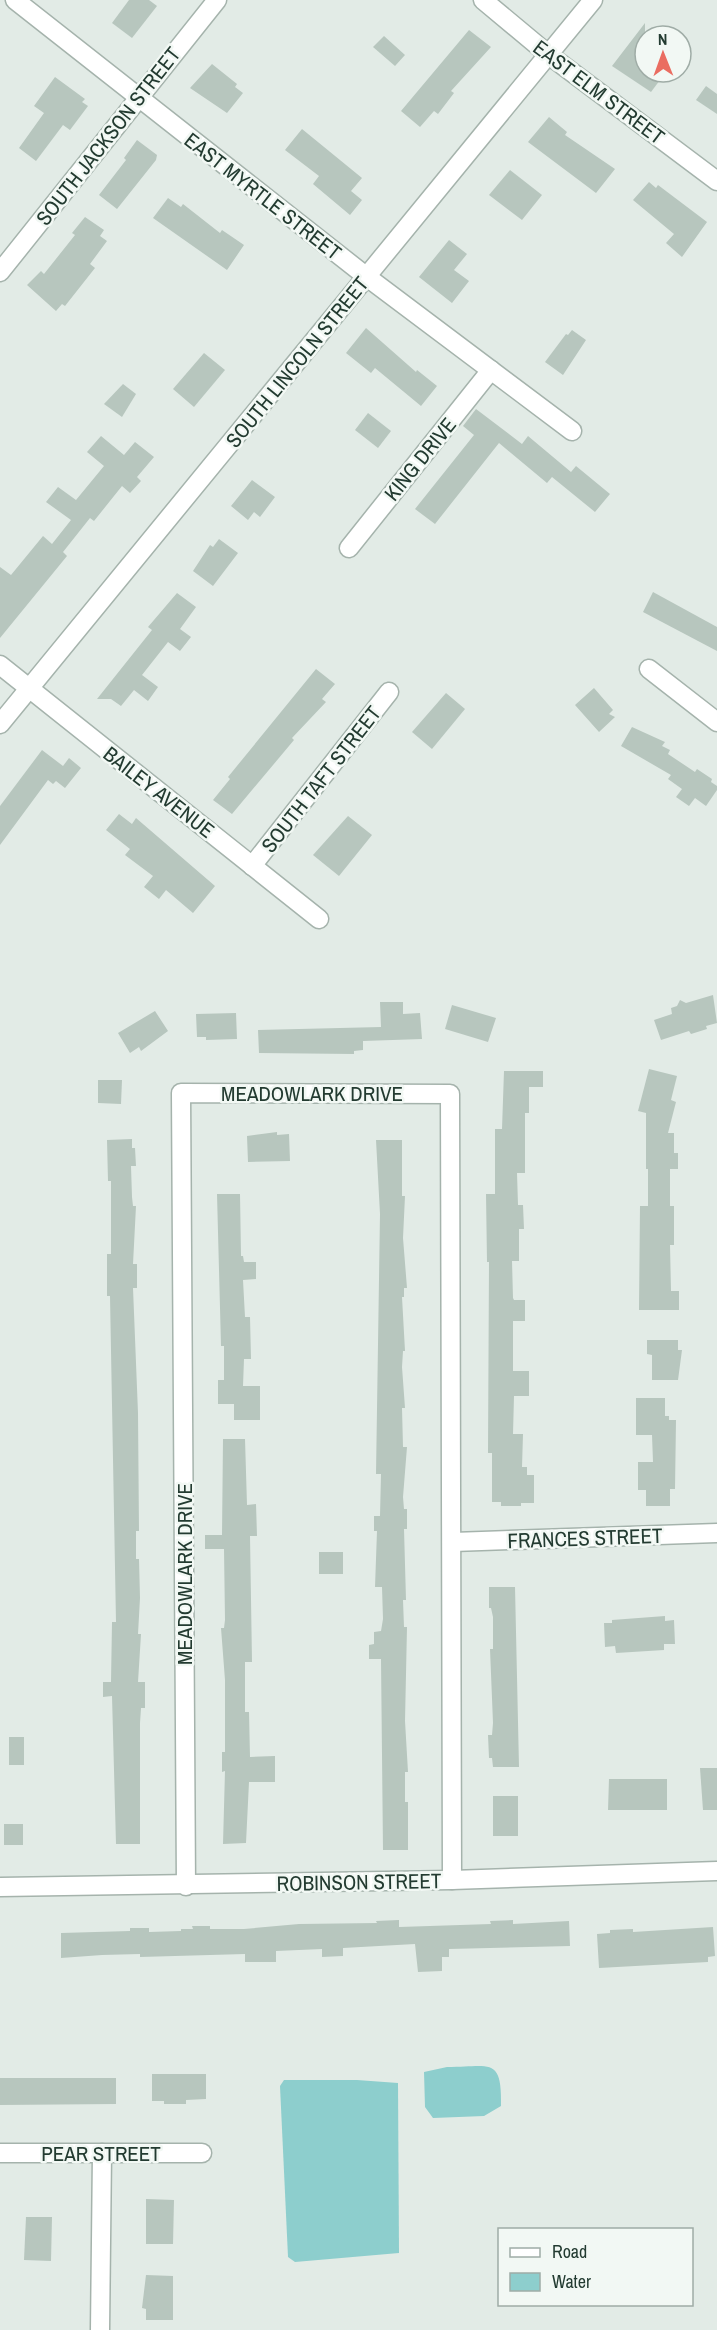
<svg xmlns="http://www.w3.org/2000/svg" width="717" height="2330" font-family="'Archivo Narrow',sans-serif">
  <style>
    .water { fill: #8dcecd }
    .building { fill: #b7c6be }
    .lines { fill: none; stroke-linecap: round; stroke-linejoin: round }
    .minor-casing { stroke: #a5b3ac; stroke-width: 21 }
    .minor { stroke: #fff; stroke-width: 18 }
    .labels { text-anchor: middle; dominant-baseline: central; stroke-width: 5; stroke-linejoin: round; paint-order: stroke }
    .street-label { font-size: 21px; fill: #233b31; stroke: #f2f8f4 }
  </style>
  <rect width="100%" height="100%" fill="#e2ebe6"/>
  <!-- water -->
  <g class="water">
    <path d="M447,2067C490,2067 502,2056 501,2106L484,2116L433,2118L425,2107L424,2072Z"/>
    <path d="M284,2080H357L398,2083L399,2253L295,2262L288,2257L280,2086Z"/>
  </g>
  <!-- building -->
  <g class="building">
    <path d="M129,0H149L157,6L132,38L112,23Z"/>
    <path d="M645,23V72H666L651,92L612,66Z"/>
    <path d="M469,30L491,47L451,91L454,93L438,114L434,111L420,127L401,111Z"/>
    <path d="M384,36L405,55L395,66L373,47Z"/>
    <path d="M212,64L237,84L235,87L243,93L227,113L190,88Z"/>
    <path d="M55,77L85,99L82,102L88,106L70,130L63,125L36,161L19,148L44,113L34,106Z"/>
    <path d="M706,86L717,94V114L696,100Z"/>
    <path d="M549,117L567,132L565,135L615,169L596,193L528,142Z"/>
    <path d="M302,129L362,178L351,191L362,200L350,215L313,184L319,176L285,150Z"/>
    <path d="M137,140L157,155L156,160L117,209L99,195L126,160L124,158Z"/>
    <path d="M510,170L542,195L522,220L489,195Z"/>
    <path d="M649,182L656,188L658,185L707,222L682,257L666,243L674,234L633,200Z"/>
    <path d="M168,198L181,207L183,204L220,233L222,230L244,245L227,270L153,218Z"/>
    <path d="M85,217L104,230L100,236L107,241L90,264L95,268L65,306L62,304L56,311L27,285L41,271L44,274L75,235L72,233Z"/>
    <path d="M449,240L467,254L454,270L469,281L452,303L419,277Z"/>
    <path d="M366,328L416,372L417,370L437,386L421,406L375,368L371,373L346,353Z"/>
    <path d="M572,330L586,340L563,375L545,362L566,334L568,335Z"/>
    <path d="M204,353L225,370L194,407L173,389Z"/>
    <path d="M123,384L136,394L122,417L104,404Z"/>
    <path d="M476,409L522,444L528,436L571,472L576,466L610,494L595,512L552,477L547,483L499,443L435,524L415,509L474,435L463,426Z"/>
    <path d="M368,413L391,431L378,448L355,430Z"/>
    <path d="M101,436L124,455L135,442L154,457L137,477L141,481L130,493L122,486L94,521L90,518L63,552L67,556L0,638V567L11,575L43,536L52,544L71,520L46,502L58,487L76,500L104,466L87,452Z"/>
    <path d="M252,480L275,497L260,517L254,512L248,520L231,506Z"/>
    <path d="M219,539L238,553L213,586L193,571L210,545L213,547Z"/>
    <path d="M653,592L717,627V651L643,612Z"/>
    <path d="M177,593L196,607L180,629L191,637L180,651L168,642L142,675L158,687L148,701L134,690L121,706L111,699H97L152,630L148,627Z"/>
    <path d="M316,669L335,684L322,699L326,702L292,738L294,740L232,814L213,800L230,779L228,777Z"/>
    <path d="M594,688L613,710L609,714L615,717L599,732L575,705Z"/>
    <path d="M446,693L465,709L432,749L412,732Z"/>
    <path d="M632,727L665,742L662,746L670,750L668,754L695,772L697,769L712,779L711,782L717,786V790L706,806L695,798L689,806L676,797L682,789L668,779L671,775L621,746Z"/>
    <path d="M42,750L63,766L69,758L81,768L65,788L56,781L53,784L48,780L0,845V806Z"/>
    <path d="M119,814L132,824L136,818L215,886L193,913L166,890L159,899L144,887L153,876L125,855L130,849L106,830Z"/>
    <path d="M348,816L372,835L339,876L313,855Z"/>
    <path d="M713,995L717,1023L706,1026L707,1029L691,1034L689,1031L661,1040L654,1020L672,1014L671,1008L677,1006L680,1000L686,1003Z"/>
    <path d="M380,1002H403V1014L420,1013L422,1039L363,1041V1050L354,1051V1054L259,1053L258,1030L381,1027Z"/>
    <path d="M452,1005L496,1018L488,1042L445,1029Z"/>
    <path d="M155,1011L168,1031L141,1051L139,1047L130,1053L118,1033Z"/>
    <path d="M236,1013L237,1039L206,1040V1037H197L196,1014Z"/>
    <path d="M649,1069L677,1076L671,1100L676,1102L668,1133H674V1153H678V1169H670V1206H674V1245H670L671,1291H679V1310H639L640,1206H648V1169H646V1113L638,1111Z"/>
    <path d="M504,1071H543V1087H529V1113H525V1173H517L518,1205H523L524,1229H519V1261H512L513,1298L514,1300H525V1321H513V1371H529V1396H514L513,1434H523L522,1467H527V1475H534V1503H521V1506H501V1502H492V1453H488L489,1262H487L486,1194H495V1129H502Z"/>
    <path d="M98,1080H122L121,1104L98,1103Z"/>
    <path d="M277,1132V1135L289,1134L290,1161L248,1162L247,1136Z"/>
    <path d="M132,1139V1148H135L136,1166H131L132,1197L133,1206H136L133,1264H137V1288H133L138,1413L139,1531H136V1559H139L140,1598L138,1634H141L138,1682H145V1708H141L140,1723V1844H116L112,1696L103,1697V1682H111L112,1622H116L110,1296H107V1254H111V1181H108L107,1140Z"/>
    <path d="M376,1140H402V1196H405L403,1238L407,1288H404V1297H402L405,1351H403L402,1367L405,1408H402L403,1447H407L403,1497L404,1509H407V1529H404L406,1600H403L404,1627H407L405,1721L408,1772H405V1802H408V1850H383L381,1659H369V1645L374,1644V1632L381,1631L383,1619L382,1587H375L377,1531H374V1516H380L381,1474H376L380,1214Z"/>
    <path d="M217,1194H240L241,1256H243L244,1262H256V1279L243,1280L245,1317H250L251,1359H244L243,1386H260V1420H234V1404H218V1380H224V1346H221Z"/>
    <path d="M647,1340H678V1350H682L678,1380H652V1355L647,1354Z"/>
    <path d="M636,1398H665V1416H669V1420H676L675,1489H670V1506H646V1490H638V1462H653L652,1435H636Z"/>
    <path d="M223,1439H245L247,1505L256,1504L257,1536H250L252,1662H245V1712H249L250,1757L275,1756V1782H249L246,1843L223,1844L225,1771L222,1772V1752H225V1680L221,1628H224L225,1620L224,1549H205V1535H222Z"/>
    <rect x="319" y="1552" width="24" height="22"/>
    <path d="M489,1587H515L519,1767H493L492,1758H489L488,1735H492L493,1723L490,1649H493V1617L491,1608H489Z"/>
    <path d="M665,1616V1621L674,1620L675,1644H664V1650L616,1653L615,1646L605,1647L604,1623H612V1620Z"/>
    <rect x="9" y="1737" width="15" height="28"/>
    <path d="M700,1768H717V1810H703Z"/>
    <path d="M609,1779H667V1810H608Z"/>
    <rect x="493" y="1796" width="25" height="40"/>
    <rect x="4" y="1824" width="19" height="21"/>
    <path d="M399,1920V1927L491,1924L490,1921L513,1920V1924L569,1921L570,1946L449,1949V1957H442V1971L418,1972L415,1944L343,1948V1956L322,1957V1949L276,1951V1962H245V1954L140,1957V1954L102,1955L61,1958V1933L130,1931V1928H149V1932L181,1931V1929H193L192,1926H210V1929H244L299,1924L377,1923L376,1921Z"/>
    <path d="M713,1927L715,1956L708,1957V1962L599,1968L597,1934L610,1933V1930L633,1929V1932Z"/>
    <path d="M152,2074H206V2099L186,2100V2104H164V2101H152Z"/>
    <path d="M0,2078H116V2104L0,2105Z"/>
    <path d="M146,2199L174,2200L173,2244H146Z"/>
    <path d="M26,2217H52L51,2261L24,2260Z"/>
    <path d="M146,2275L173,2276V2320H146V2309L142,2308Z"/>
  </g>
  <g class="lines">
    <!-- minor casing -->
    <g class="minor-casing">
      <g id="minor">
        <path d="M15,0L367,277L572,431"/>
        <path d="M483,0L549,55L717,181"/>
        <path d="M0,272L217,0"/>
        <path d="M349,548L491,370"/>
        <path d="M0,665L319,919"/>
        <path d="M649,669L717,722"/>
        <path d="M0,724L593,0"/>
        <path d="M252,866L389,692"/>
        <path d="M453,1542L717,1533"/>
        <path d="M186,1886L181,1093L450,1094L452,1880"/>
        <path d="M0,1887L452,1880L717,1871"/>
        <path d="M0,2153H202"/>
        <path d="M100,2330L102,2153"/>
      </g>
    </g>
    <!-- minor -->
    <use href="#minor" class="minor"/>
  </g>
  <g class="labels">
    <!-- street labels -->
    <g class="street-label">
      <text transform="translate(599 92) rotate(37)">EAST ELM STREET</text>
      <text transform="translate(108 136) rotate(-52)">SOUTH JACKSON STREET</text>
      <text transform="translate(263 196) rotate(38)">EAST MYRTLE STREET</text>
      <text transform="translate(297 362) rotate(-51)">SOUTH LINCOLN STREET</text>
      <text transform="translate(420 459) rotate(-51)">KING DRIVE</text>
      <text transform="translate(321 779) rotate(-52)">SOUTH TAFT STREET</text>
      <text transform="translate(159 792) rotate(38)">BAILEY AVENUE</text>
      <text x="312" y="1093">MEADOWLARK DRIVE</text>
      <text transform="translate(585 1538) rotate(-2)">FRANCES STREET</text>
      <text transform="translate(184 1574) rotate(-90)">MEADOWLARK DRIVE</text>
      <text transform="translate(359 1882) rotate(-1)">ROBINSON STREET</text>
      <text x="101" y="2153">PEAR STREET</text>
    </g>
  </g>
  <!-- legend -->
  <rect x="498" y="2228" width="195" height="78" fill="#f2f8f4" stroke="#9faca6" stroke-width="1.5"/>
  <rect x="510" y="2248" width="30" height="9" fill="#ffffff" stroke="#9faca6" stroke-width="1.5"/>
  <text x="552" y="2258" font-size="18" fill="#233b31">Road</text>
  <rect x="510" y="2273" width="30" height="18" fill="#8dcecd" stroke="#9faca6" stroke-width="1.5"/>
  <text x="552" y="2288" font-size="18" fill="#233b31">Water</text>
  <!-- north arrow -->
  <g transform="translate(663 54) rotate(359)"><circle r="28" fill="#f2f8f4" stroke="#9faca6" stroke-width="1.5"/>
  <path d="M0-4.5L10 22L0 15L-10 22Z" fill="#ea6d61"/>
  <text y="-9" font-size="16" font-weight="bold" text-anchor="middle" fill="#233b31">N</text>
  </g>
</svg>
